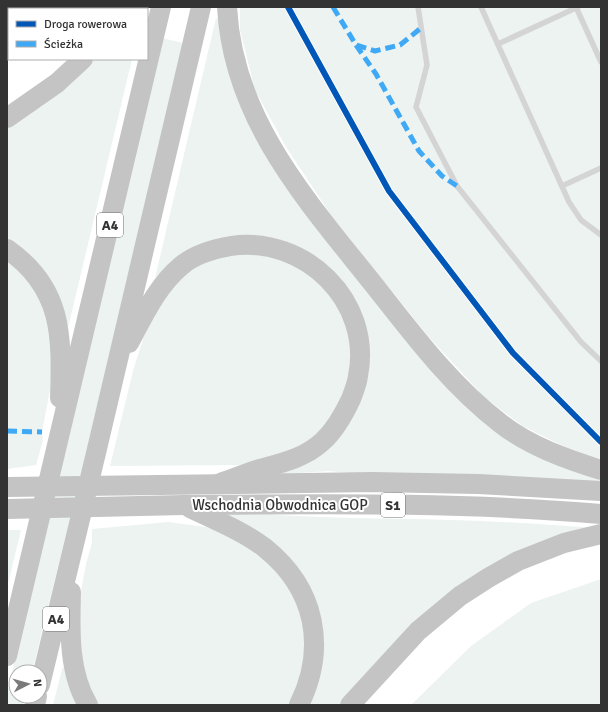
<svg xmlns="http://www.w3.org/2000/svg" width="608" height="712" font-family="Signika,sans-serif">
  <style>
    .green { fill: #ecf3f0 }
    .building { fill: #818181 }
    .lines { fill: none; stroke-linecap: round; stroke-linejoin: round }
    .lane { stroke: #d4d4d4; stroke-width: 5.5 }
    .street { stroke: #d4d4d4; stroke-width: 11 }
    .highway { stroke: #c4c4c4; stroke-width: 20 }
    .highway-bridge { stroke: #c4c4c4; stroke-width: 20 }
    .quiet { stroke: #3fa9f5; stroke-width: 5; stroke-dasharray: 10 5; stroke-linecap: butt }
    .cycleway-casing { stroke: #fff; stroke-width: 8 }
    .cycleway { stroke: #0057b8; stroke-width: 6 }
    .labels { text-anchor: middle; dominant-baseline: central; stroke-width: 4; stroke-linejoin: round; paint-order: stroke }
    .shield { fill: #fff; stroke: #707070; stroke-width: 1 }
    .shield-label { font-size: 14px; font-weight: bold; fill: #333 }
    .street-label { font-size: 15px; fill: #333; stroke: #fff }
  </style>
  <rect width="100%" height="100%" fill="#fff"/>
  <!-- green -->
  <g class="green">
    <path d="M240,7H601V459L581,455L523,426L485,398L428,336L333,218L286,147L255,90L240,30Z"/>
    <path d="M216,18L219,20L234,89L471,403L601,474V487L399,477L328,471L286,474L267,473L342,431L360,324L282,242L168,266L155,278Z"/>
    <path d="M162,38L183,43L84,461L32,672H16V696H27L24,705H7V694Z"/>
    <path d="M95,59H132L68,328L19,247L7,239V126Z"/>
    <path d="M262,247L325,281L352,332L349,394L316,441L262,464L235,465L110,466L133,371L152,310L200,257Z"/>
    <path d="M7,260L34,288L43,306L52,344L50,390L42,432L43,440L36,465L7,469Z"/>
    <path d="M233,511C306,519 378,518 451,520C500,521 548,525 597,528L502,562L342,705H306L313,604L223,517Z"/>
    <path d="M168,522L206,527L237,538L258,553L277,572L290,588L300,610L308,652L290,705H95L80,672L79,602L86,564L92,543V529Z"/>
    <path d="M7,530H21L7,588Z"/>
    <path d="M601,579V705H411L471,646L531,603Z"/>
    <path d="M63,666L71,690L80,705H53Z"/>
  </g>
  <!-- building -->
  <path class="building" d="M26,7H48L49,9H26Z"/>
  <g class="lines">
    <!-- lane -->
    <g class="lane">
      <path d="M418,7L427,65L416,107L457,186L581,342L601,361"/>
      <path d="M481,7L569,202L581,220L601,235"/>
      <path d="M576,7L601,62"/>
      <path d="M498,44L578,7"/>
      <path d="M562,186L601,168"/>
    </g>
    <!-- street -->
    <path class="street" d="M16,7L17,9"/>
    <!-- highway -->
    <g class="highway">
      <path d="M227,7C233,122 310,204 378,290C415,337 452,386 500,423C529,446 566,459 601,470"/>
      <path d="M125,9L126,7"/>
      <path d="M7,118L57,83L83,59"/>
      <path d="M7,249C63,288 62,336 60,398"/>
      <path d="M129,343C143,317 157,286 181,266C195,254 213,249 231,246C304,235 373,301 358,376C357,384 354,391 351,399C344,414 335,430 323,441C305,458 282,463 260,469C246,473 233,479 220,483"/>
      <path d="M159,485L372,482L478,484L601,491"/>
      <path d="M184,505C323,504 463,502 601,514"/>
      <path d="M190,508C215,520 243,531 265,548C316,589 327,648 299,705"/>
      <path d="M71,592C70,629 68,672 88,705"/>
      <path d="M7,656L161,7"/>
      <path d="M40,685L96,453L201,7"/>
      <path d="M35,705L37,696"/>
      <path d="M350,705L418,631L460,596L488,578L518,561L564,543L601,534"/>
    </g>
    <!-- highway-bridge -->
    <g class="highway-bridge">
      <path d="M7,487L159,485"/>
      <path d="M7,509L184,505"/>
    </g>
    <!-- quiet -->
    <g class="quiet">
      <path d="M333,7L356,45L375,51L400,45L421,28"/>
      <path d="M356,45L376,74L419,151L442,176L457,186"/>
      <path d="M7,431L42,432"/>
    </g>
    <!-- cycleway casing -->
    <g class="cycleway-casing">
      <path id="cycleway" d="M288,7L389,191L513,353L601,442"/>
    </g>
    <!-- cycleway -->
    <use href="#cycleway" class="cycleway"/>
  </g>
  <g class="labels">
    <!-- shield labels -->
    <g class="shield">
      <rect x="97" y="213" width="26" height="24" rx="3"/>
      <rect x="381" y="493" width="24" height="24" rx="3"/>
      <rect x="43" y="607" width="26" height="24" rx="3"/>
    </g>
    <g class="shield-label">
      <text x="110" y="225">A4</text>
      <text x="393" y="505">S1</text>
      <text x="56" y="619">A4</text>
    </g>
    <!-- street labels -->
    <g class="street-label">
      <text x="280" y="505">Wschodnia Obwodnica GOP</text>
    </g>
  </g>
  <!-- border -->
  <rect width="608" height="712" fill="none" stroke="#333333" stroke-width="16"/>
  <!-- legend -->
  <rect x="8" y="8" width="140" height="52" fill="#ffffff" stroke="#adadad"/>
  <rect x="16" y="21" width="20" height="6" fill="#0057b8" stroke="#adadad"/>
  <text x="44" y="28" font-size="12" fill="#333333">Droga rowerowa</text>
  <rect x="16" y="41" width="20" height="6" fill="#3fa9f5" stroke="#adadad"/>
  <text x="44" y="48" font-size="12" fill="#333333">Ścieżka</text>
  <!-- north arrow -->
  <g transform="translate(28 684) rotate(84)"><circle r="19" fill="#ffffff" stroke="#adadad"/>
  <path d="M0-3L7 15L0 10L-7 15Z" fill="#7a7a7a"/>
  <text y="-6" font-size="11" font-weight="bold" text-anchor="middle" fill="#333333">N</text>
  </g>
</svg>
